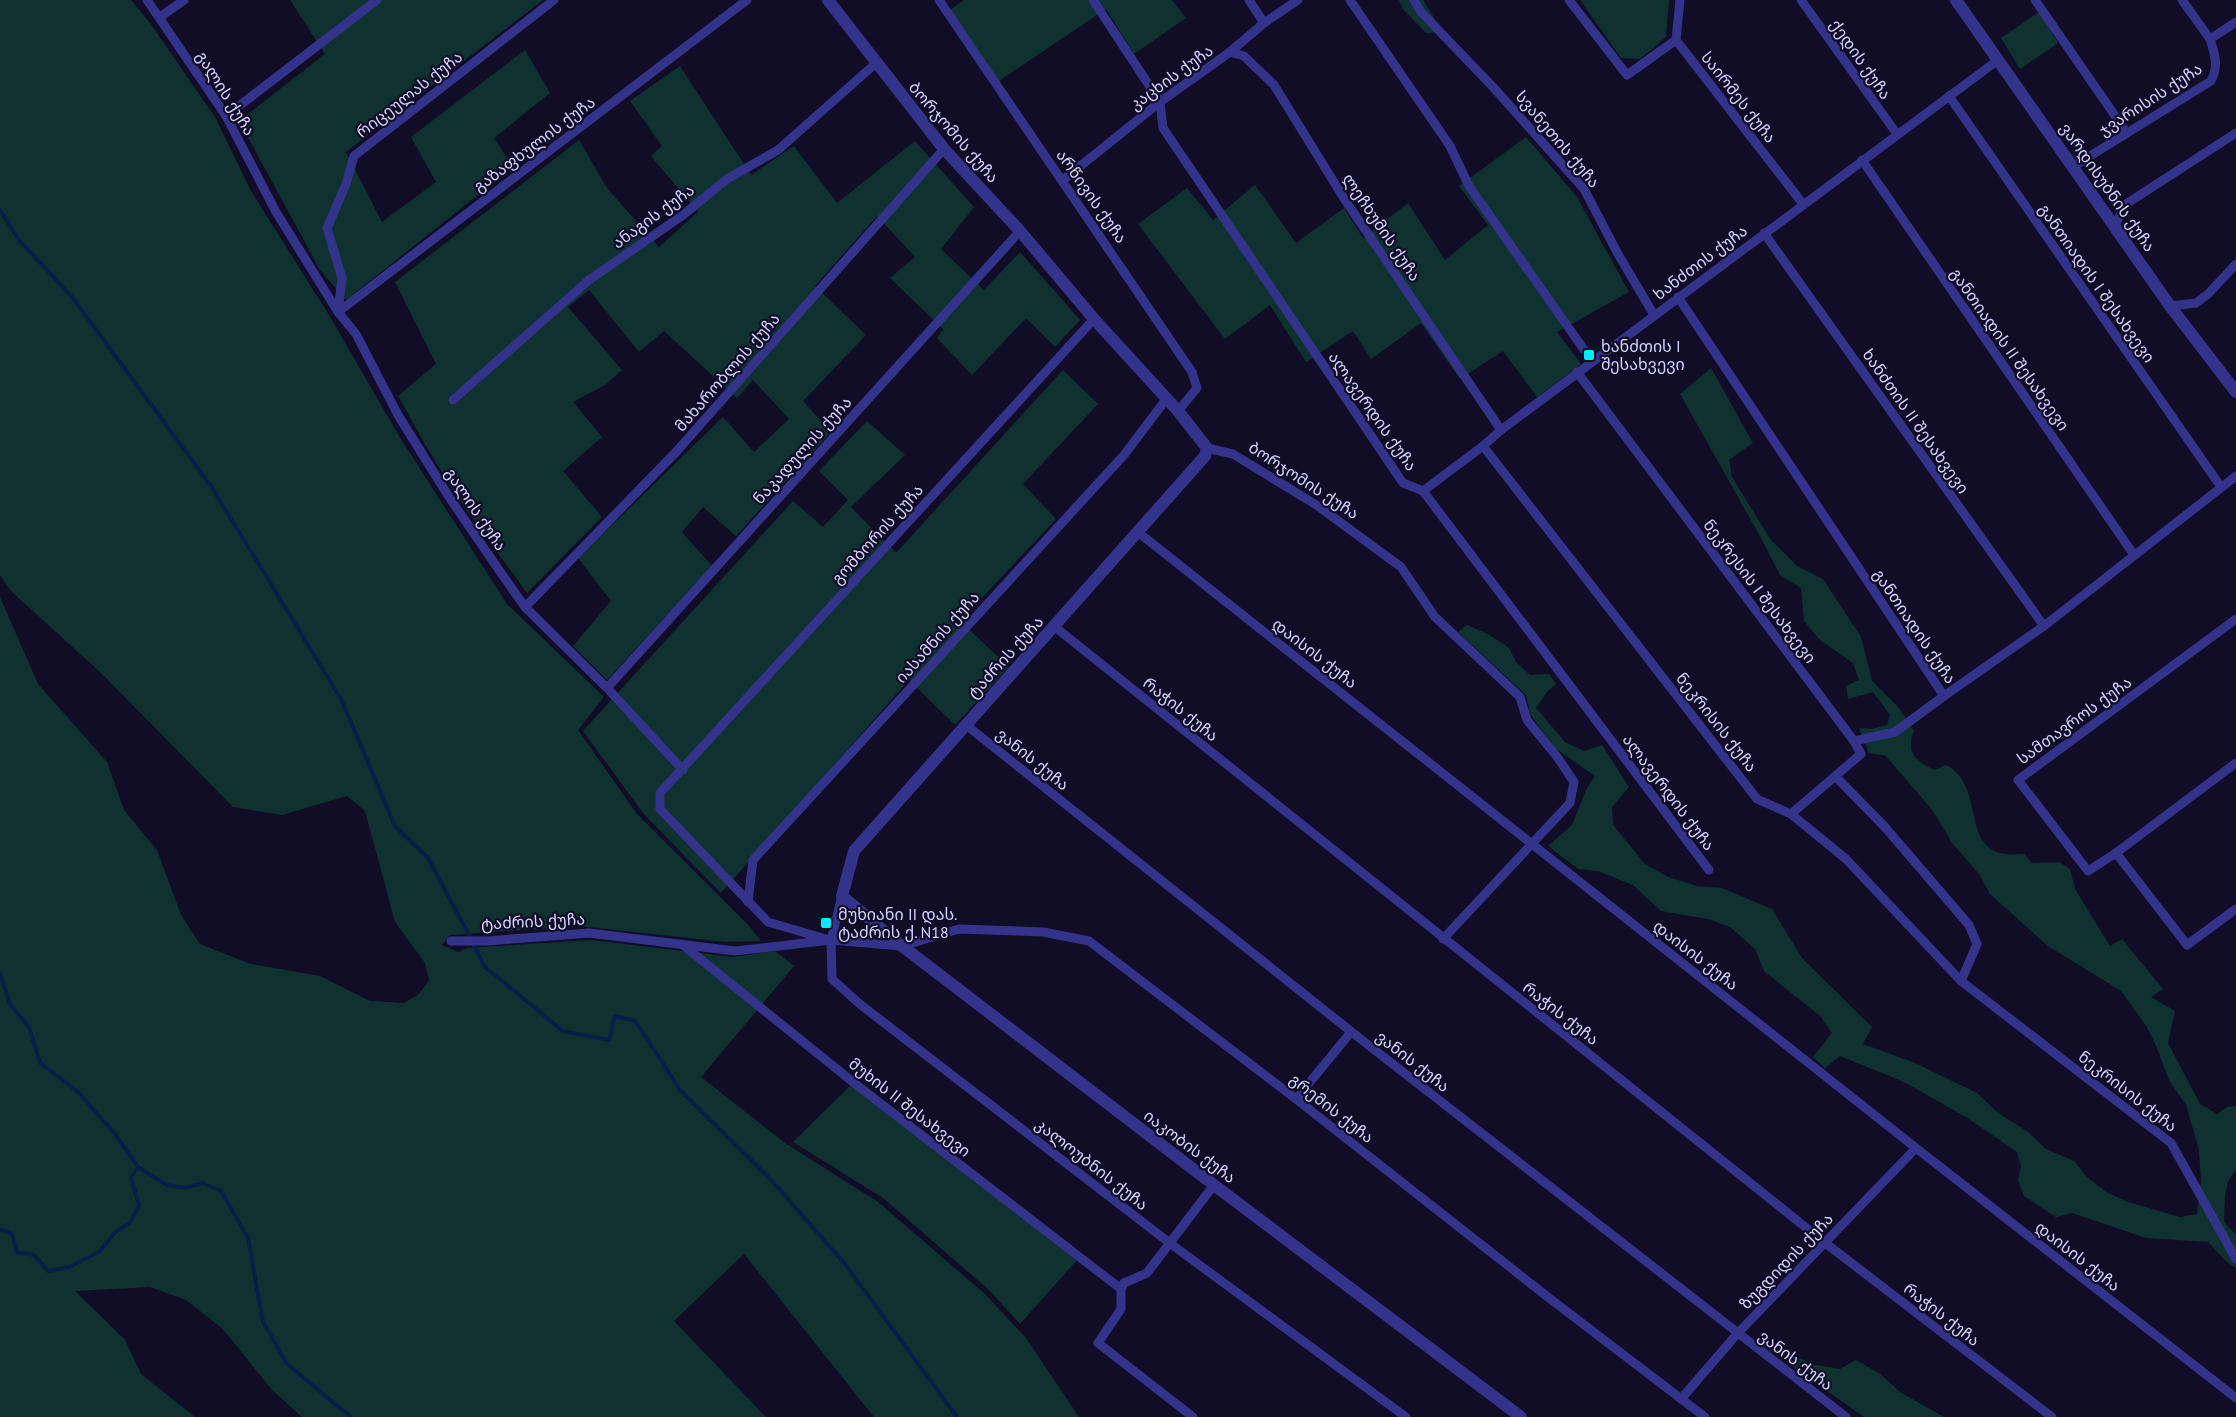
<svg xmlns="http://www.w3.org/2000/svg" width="2236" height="1417" font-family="'PT Sans','Noto Sans Georgian',sans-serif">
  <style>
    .green { fill: #0f3230 }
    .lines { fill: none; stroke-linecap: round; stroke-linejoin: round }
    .stream { stroke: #051f48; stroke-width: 4 }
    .minor { stroke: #34338b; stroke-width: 9 }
    .tertiary { stroke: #34338b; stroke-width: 12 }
    .poi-dot { fill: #00ecfe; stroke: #110d27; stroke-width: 2 }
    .labels { text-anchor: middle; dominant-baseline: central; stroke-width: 4.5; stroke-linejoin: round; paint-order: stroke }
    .street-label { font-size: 16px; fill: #d7d3ff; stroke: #110d27 }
    .poi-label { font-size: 16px; fill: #d7d3ff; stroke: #110d27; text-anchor: start }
  </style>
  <rect width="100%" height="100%" fill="#110d27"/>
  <!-- green -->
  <g class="green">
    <path d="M0,0H131L150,23L215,117L251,191L329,315L399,436L507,604L604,697L578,730L637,814L749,926L761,941L725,942L579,926L450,935L442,945L458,952L467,948L591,940L733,957L775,951L794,966L701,1077L785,1143L878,1202L985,1294L1026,1338L1079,1417H874L744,1254L674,1321L766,1417H302L272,1390L223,1329L186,1300L150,1287L75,1291L125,1340L141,1374L195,1417H0V597L38,684L107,762L124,810L157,850L181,915L200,944L251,964L320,976L370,1001L404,1003L419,994L429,980L425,963L395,922L365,811L347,796L282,815L233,807L101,673L12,592L0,575Z"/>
    <path d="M290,0H543L346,152L382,222L436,182L411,137L525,50L550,93L494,138L513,167L346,300L320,270L239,121L325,54Z"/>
    <path d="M964,0H1172L1186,18L1134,54L1106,9L999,81L950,10Z"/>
    <path d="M1399,0H1423L1443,32L1426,33L1403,9Z"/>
    <path d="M1580,0H1669L1666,37L1640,59L1621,58Z"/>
    <path d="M2039,12L2058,43L2020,69L2001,38Z"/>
    <path d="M680,66L751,175L794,146L837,203L915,141L974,207L941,249L984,290L1020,252L1080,320L1055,347L1026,318L972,375L937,338L943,329L890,278L915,257L877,216L815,286L866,335L803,401L831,432L736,536L703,507L682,532L712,566L607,680L573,646L611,601L578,558L723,417L754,452L789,419L753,380L737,398L664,331L639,352L589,290L568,307L622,370L605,385L573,402L602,437L563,471L602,517L527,593L460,501L426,446L398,396L436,364L395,282L579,140L607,188L659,247L698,212L651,156L662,146L630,101Z"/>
    <path d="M1526,137L1577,197L1629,292L1557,332L1581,364L1537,397L1503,351L1460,379L1421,323L1371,359L1353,331L1306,362L1270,305L1225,339L1138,224L1187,188L1213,220L1255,185L1296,243L1344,208L1363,238L1408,203L1445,260L1488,225L1459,186Z"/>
    <path d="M1711,368L1753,443L1729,460L1732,477L1770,539L1797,566L1823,579L1861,637L1872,681L1899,708L1914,731C1905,752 1916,762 1935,770L1946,765C1985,786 1962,842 2000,853C2007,855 2016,854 2024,854L2032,863L2059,862L2070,869L2075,889L2110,946L2122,939L2163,989L2151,997L2175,1011L2168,1043L2200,1104L2217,1114L2227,1107L2236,1106V1171C2223,1181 2225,1206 2224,1222L2236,1235V1268L2228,1263L2208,1242L2146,1238L2072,1213L2056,1217L2024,1196L2018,1180L2021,1166L2017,1152L1966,1117L1904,1082L1840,1056L1825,1068L1813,1057L1832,1033L1820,1016L1764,971L1755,949L1730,927L1708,919L1661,911L1633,885L1598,871L1578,869L1548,846L1572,825L1586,790L1595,776L1555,748L1530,714L1526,695L1458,632L1467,625L1488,634L1509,648L1516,662L1530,675L1549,674L1556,684L1547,692L1536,708L1565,742L1584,751L1602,745L1629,787L1612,807L1613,825L1645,864L1668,877L1697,886L1722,888L1772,909L1802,958L1872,1027L1863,1044L1915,1063L1977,1093L1997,1112L2028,1132L2046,1149L2074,1161L2087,1177L2106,1192L2128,1202L2180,1217L2197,1214L2201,1181L2199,1150L2186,1105L2169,1080L2157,1048L2147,1027L2121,991L2048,946L1990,894L1979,874L1953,844L1933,811L1886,756L1869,753L1859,728L1872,729L1887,725L1890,715L1873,692L1848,699L1846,686L1859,680L1853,663L1820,640L1804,621L1801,588L1780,575L1761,538L1680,394Z"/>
    <path d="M1063,370L1098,404L1023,484L1056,519L960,621L1009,667L955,725L909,680L721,893L643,813L583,731L793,501L823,527L848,500L819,471L867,421L905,455L851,507L896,553Z"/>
    <path d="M851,1085L1077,1260L1020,1324L989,1290L883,1198L793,1142Z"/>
    <path d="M1771,1344L1812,1364L1840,1369L1856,1360L1880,1374L1900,1392L1944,1417H1864L1763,1346Z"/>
  </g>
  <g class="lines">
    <!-- stream -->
    <g class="stream">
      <path d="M0,210L20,241L72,297L211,486L341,699L395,826L428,858L470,937"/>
      <path d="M474,946L485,967L563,1031L609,1040L615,1016L635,1021L680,1090L772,1181L845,1264L957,1417"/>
      <path d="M0,974L10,1004L29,1027L40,1063L77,1091L115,1134L138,1167L167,1185L185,1188L203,1183L221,1191L248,1238L263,1322L287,1364L351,1417"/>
      <path d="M0,1229L12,1234L17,1252L34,1255L48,1271L69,1267L100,1251L115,1232L130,1223L139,1205L131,1178L138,1167"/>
    </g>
    <!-- minor -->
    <g class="minor">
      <path d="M147,0L226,116L276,212L338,312L356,334L398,415L449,497L501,573L525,607L607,688L683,770"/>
      <path d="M939,0L1192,372L1197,388L1178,411"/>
      <path d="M1093,0L1160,102L1163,128L1403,483L1423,491L1709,870"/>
      <path d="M1249,0L1264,23"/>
      <path d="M1350,0L1450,146L1469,186L1592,361"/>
      <path d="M1414,0L1421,12L1493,87L1584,189L1618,254L1654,315"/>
      <path d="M1569,0L1627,75L1676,40"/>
      <path d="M1680,0L1676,40L1803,204"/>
      <path d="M1801,0L1897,134"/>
      <path d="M2035,0L2127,133"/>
      <path d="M2182,0L2210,39"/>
      <path d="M160,17L184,0"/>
      <path d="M1230,52L1244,56L1274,85L1345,200L1501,430"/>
      <path d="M1949,96L2221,487"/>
      <path d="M226,116L377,0"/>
      <path d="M1862,160L2134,555"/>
      <path d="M2074,166L2211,81C2219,66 2215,55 2210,39L2236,22"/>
      <path d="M1063,180L1160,102L1230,52L1264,23L1298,0"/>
      <path d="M2115,225L2126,204L2236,133"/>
      <path d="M1764,233L2044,626"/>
      <path d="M1678,297L1944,696L2044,626L2236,476"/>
      <path d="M2170,306L2196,303L2208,294L2236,264"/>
      <path d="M338,312L747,0"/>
      <path d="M338,312L342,278L327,228L346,184L354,156L554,0"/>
      <path d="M1577,372L1854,741L1861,754L1791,814"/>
      <path d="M453,400L589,280L683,215L727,179L778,150L875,64"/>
      <path d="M1483,446L1757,799L1791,814L1846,859L1961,981L2171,1143L2236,1259"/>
      <path d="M1207,448L1233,454L1318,506L1401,567L1435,617L1520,697L1527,720L1558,758L1574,782L1570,803L1443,939"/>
      <path d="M1423,491L1483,446L1501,430L1998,60"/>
      <path d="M1139,533L1916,1148L2236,1398"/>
      <path d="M525,607L676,452L944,149"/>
      <path d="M2236,619L2018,780L2088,871L2116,853L2187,945L2236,909"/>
      <path d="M1055,627L1824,1242L2052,1417"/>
      <path d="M607,688L1020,231"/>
      <path d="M966,725L1358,1037L1846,1417"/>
      <path d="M1854,741L1895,732L1944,696"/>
      <path d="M1836,777L1884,826L1969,925L1977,944L1961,981"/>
      <path d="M2116,853L2236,763"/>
      <path d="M842,896L831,940L832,979L861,1005L1171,1244L1406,1417"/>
      <path d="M748,902L753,860L1124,455L1167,398"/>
      <path d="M826,939L768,922L660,809V793L1094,319"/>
      <path d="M451,941H487L589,933L735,951L831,940L902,946L959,929L1043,932L1089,941L1296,1099L1553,1301L1705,1417"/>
      <path d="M684,946L858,1086L1121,1289"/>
      <path d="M1296,1099L1351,1032"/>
      <path d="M1681,1399L1737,1334L1916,1148"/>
      <path d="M1193,1417L1098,1343L1121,1309V1289L1124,1283L1147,1273L1214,1185"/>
    </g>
    <!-- tertiary -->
    <g class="tertiary">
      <path d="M828,0L944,149L1020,231L1094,319L1178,411L1207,448L1205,456L854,851L842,896L902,946L1214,1185L1521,1417"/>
      <path d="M1956,0L2170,306L2236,392"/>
    </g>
  </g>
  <!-- markers -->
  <g class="poi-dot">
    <rect x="1583" y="349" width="12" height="12" rx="3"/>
    <rect x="820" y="917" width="12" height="12" rx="3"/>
  </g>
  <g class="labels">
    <!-- street labels -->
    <g class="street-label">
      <text transform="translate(1861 59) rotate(55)">ქედის ქუჩა</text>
      <text transform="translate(1171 77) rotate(-36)">კაცხის ქუჩა</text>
      <text transform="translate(226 93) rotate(58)">გალის ქუჩა</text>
      <text transform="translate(409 94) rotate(-38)">რიცეულას ქუჩა</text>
      <text transform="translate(1739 97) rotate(52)">საირმეს ქუჩა</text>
      <text transform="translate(2150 99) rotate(-33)">ჯვარისის ქუჩა</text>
      <text transform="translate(954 132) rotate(49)">ბორჯომის ქუჩა</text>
      <text transform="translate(1558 139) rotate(50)">სვანეთის ქუჩა</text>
      <text transform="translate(534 144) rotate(-37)">გაზაფხულის ქუჩა</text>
      <text transform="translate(2108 187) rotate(55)">ვარდისუბნის ქუჩა</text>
      <text transform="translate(1092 196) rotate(55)">არწივის ქუჩა</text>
      <text transform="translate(653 216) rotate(-36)">ანაგის ქუჩა</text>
      <text transform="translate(1382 227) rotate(56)">ლეჩხუმის ქუჩა</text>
      <text transform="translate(1700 262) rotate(-37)">ხანძთის ქუჩა</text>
      <text transform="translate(2097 283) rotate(55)">განთიადის I შესახვევი</text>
      <text transform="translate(2010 349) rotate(55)">განთიადის II შესახვევი</text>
      <text transform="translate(727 372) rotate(-49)">მახარობლის ქუჩა</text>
      <text transform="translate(1373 411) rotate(55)">ალავერდის ქუჩა</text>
      <text transform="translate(1916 421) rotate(55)">ხანძთის II შესახვევი</text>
      <text transform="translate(802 450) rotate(-48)">ნაკადულის ქუჩა</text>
      <text transform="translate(1304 480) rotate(33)">ბორჯომის ქუჩა</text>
      <text transform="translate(476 509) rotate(56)">გალის ქუჩა</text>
      <text transform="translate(877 534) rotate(-48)">გომბორის ქუჩა</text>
      <text transform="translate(1760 591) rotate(53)">ნეკრესის I შესახვევი</text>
      <text transform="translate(1915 626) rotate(56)">განთიადის ქუჩა</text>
      <text transform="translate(937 637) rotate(-48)">იასამნის ქუჩა</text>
      <text transform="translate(1315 653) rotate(38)">დაისის ქუჩა</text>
      <text transform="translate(1005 657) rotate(-48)">ტაძრის ქუჩა</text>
      <text transform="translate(1181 709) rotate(39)">რაჭის ქუჩა</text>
      <text transform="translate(2074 720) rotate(-36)">სამთავროს ქუჩა</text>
      <text transform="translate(1717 722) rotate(52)">ნეკრისის ქუჩა</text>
      <text transform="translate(1033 759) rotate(39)">ვანის ქუჩა</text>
      <text transform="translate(1669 792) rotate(53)">ალავერდის ქუჩა</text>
      <text transform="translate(533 921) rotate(-3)">ტაძრის ქუჩა</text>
      <text transform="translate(1696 955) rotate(38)">დაისის ქუჩა</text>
      <text transform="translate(1561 1013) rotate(38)">რაჭის ქუჩა</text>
      <text transform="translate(1413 1061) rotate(38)">ვანის ქუჩა</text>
      <text transform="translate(2128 1091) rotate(38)">ნეკრისის ქუჩა</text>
      <text transform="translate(910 1107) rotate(38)">მუხის II შესახვევი</text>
      <text transform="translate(1332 1108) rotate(38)">გრემის ქუჩა</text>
      <text transform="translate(1190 1146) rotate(37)">იაკობის ქუჩა</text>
      <text transform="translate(1092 1164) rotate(38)">კალოუბნის ქუჩა</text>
      <text transform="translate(2078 1256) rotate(38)">დაისის ქუჩა</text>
      <text transform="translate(1786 1261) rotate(-46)">ზუგდიდის ქუჩა</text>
      <text transform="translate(1942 1314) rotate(38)">რაჭის ქუჩა</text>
      <text transform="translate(1796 1360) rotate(37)">ვანის ქუჩა</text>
    </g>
    <!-- poi labels -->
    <g class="poi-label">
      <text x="1601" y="346">ხანძთის I<tspan x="1601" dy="18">შესახვევი</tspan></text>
      <text x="838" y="914">მუხიანი II დას.<tspan x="838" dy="18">ტაძრის ქ. N18</tspan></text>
    </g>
  </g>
</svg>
